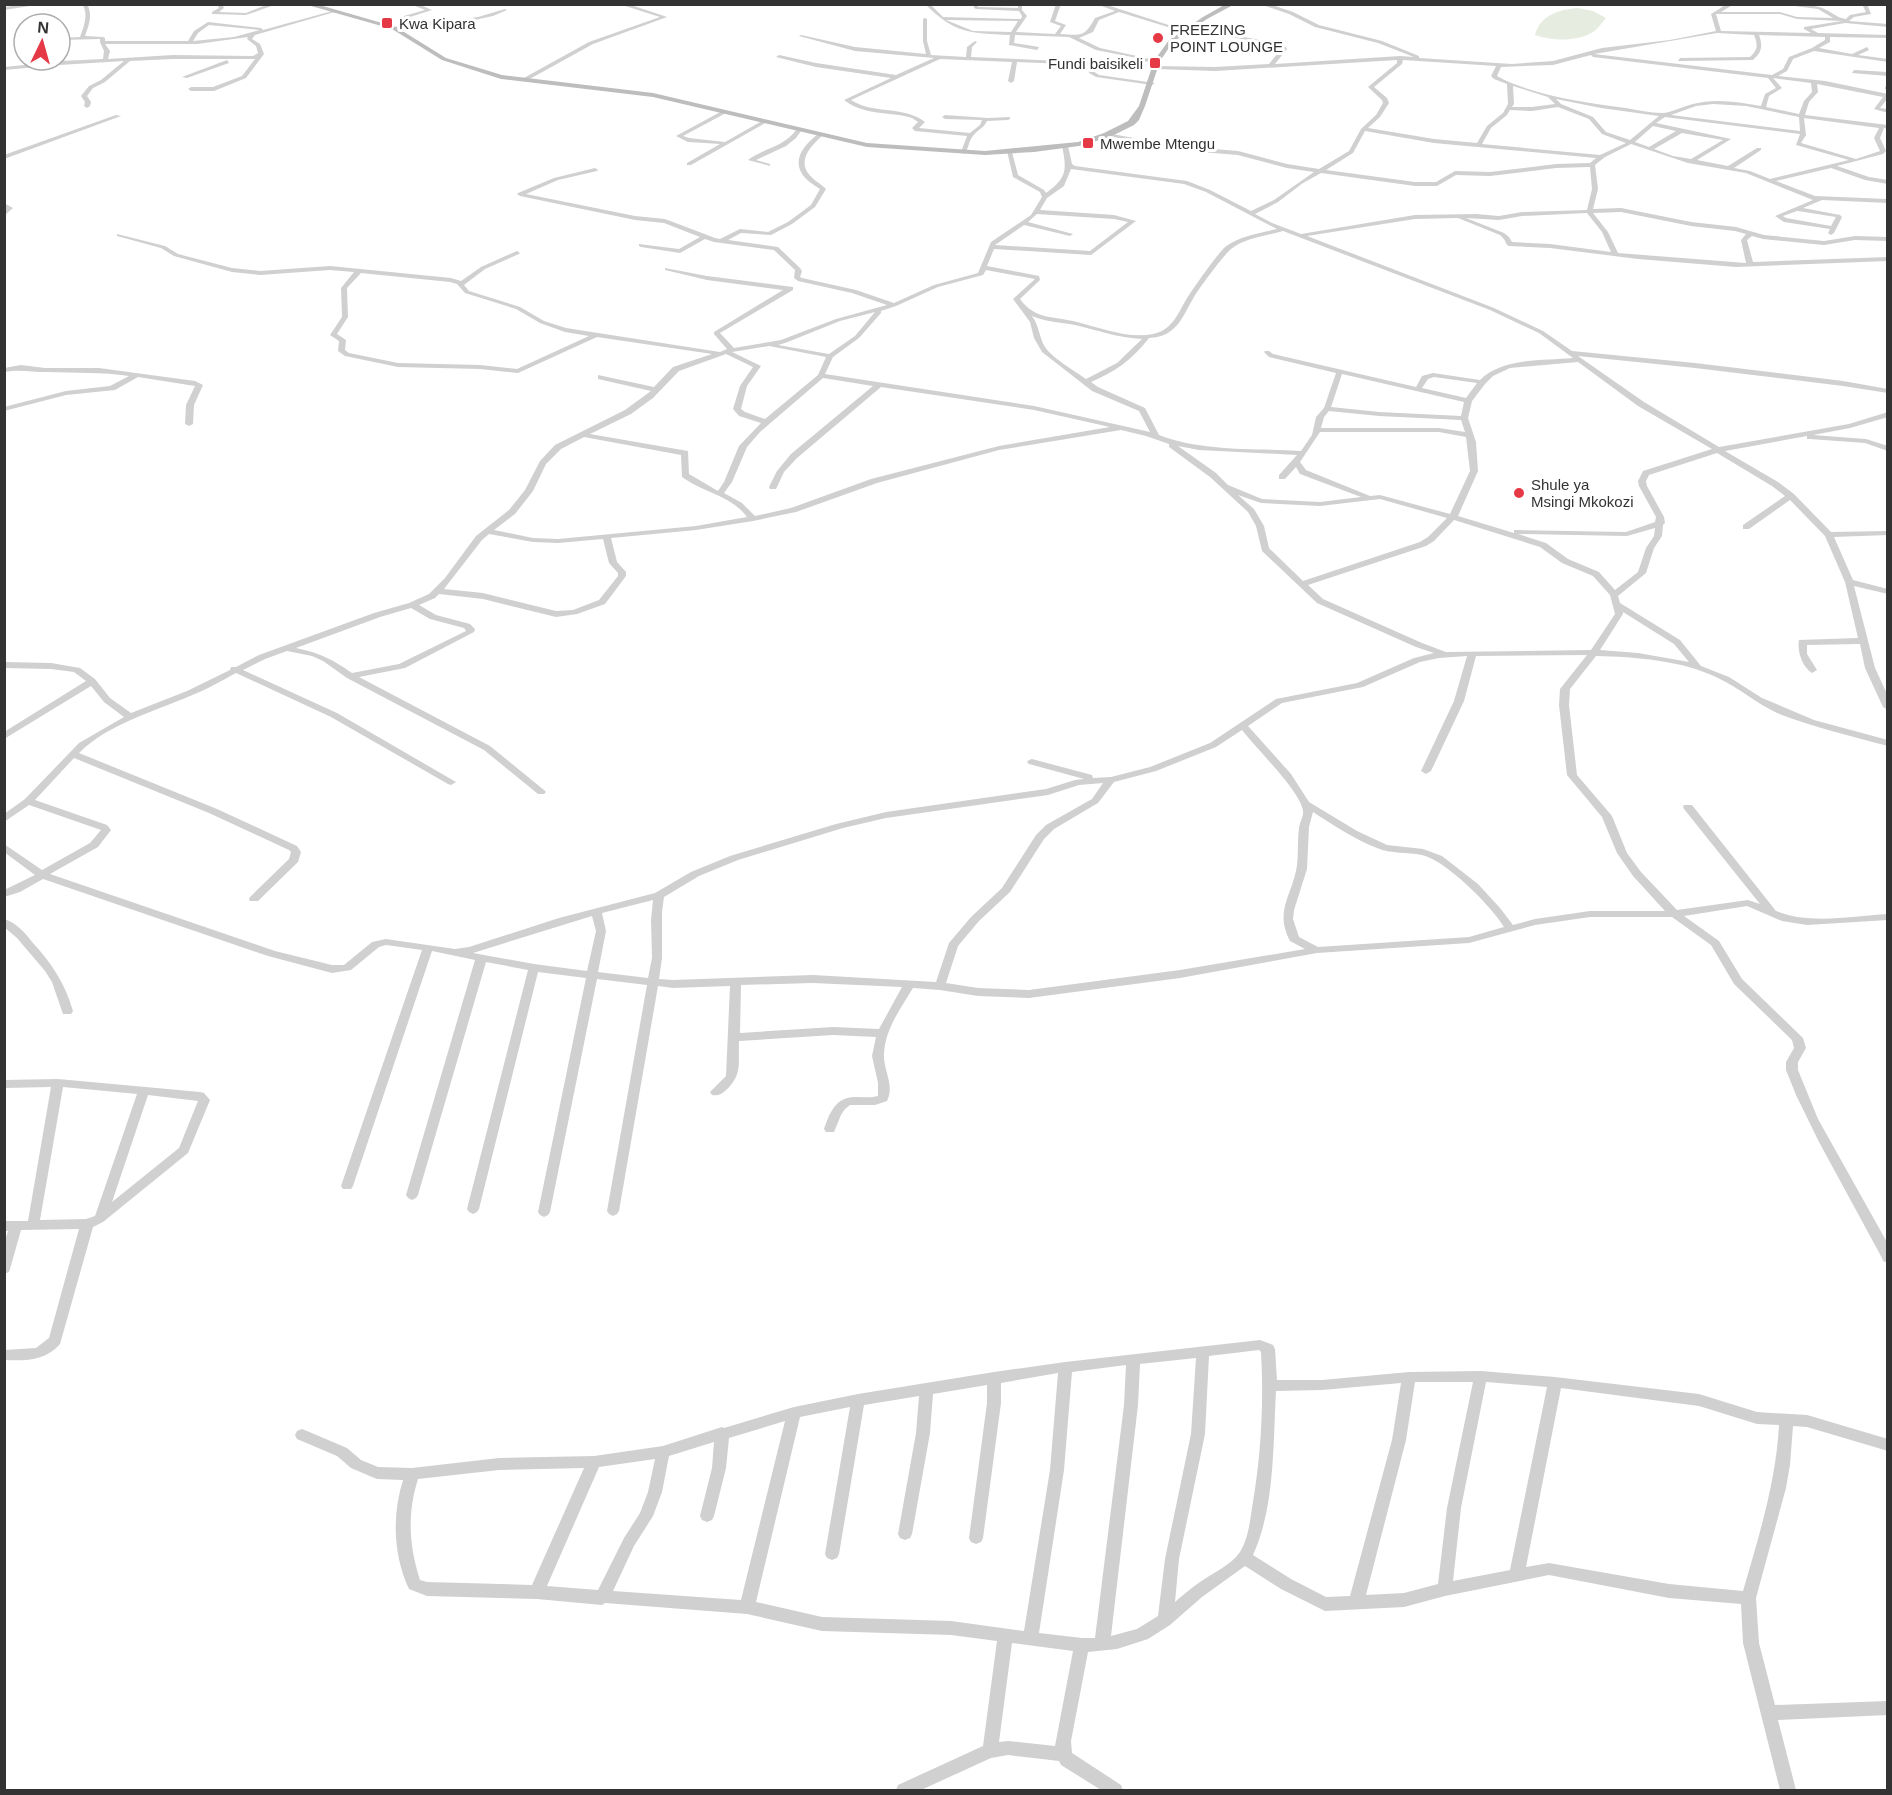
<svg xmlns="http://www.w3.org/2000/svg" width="1892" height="1795" font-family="Arial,sans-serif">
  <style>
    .green { fill: #e6ecdf }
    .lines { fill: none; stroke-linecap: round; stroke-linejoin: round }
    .street { fill: #d0d0d0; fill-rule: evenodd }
    .secondary { fill: #bdbdbd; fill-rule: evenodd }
    .poi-dot { fill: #e63946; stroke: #fff; stroke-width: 2 }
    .labels { text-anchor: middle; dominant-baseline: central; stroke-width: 6; stroke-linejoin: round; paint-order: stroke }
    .far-poi-label { font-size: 15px; fill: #333; stroke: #fff; text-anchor: start }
  </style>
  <rect width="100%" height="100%" fill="#fff"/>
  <!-- green -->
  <path class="green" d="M1578,8L1593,11L1606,18C1602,22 1598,29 1593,32C1576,42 1552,41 1535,35C1540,15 1560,9 1578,8Z"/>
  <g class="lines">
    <!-- street -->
    <g class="street">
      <path d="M27,4H43L4,10V7Z"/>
      <path d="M82,4H87C93,15 89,25 85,36L103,37L105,38V41H188L194,31L208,22L261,28L263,30L336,10L338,11L255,35L252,39L260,44L264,54L246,78L214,91H191L188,89L191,87H213L242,76L255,59H173L130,61L105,82L93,88L87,96L91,102L90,106L87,108L84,106L85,102L81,96L89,86L101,80L124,61L59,65L4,70V67L56,62L55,60L60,59L61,61L103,59L104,51L100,42V39L60,40V38L80,37C84,26 89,14 82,4ZM209,25L260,30L234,37L193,41L198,33ZM248,37L247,39L256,46L258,53L253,56L173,55L108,59L110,51L105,44H197Z"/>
      <path d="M217,4H222L224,8L219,12L246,13L269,4H277L246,15L212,14V12L219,8Z"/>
      <path d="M410,4H418L432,10L410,17L420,23L451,21L478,17L505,9L507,10L493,16L465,22L392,29L394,27L414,24L404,18V16L425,10Z"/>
      <path d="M619,4H628L667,17L593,44L526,81H522V79L589,42L660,17Z"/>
      <path d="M925,4H930L943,17L1021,19L1022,16L1019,11L976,9L974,8V4H978V7L1018,8V4H1022V10L1027,16L1016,32L1055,34L1061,26L1050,22L1056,4H1061L1055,21L1066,25L1060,34C1081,35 1084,38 1095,18L1115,11L1096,4H1104L1184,30L1221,33L1283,44L1287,49L1275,64L1400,56L1414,57L1378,43L1315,27L1289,14L1260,4H1269L1293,12L1319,25L1382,41L1419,56V58L1512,64L1553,61L1602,48L1670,40L1716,31L1711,14L1727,4H1734L1721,12H1780L1797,17L1833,18L1818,9L1779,4C1792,4 1807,3 1819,7C1830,10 1836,18 1846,19L1850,15L1866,12L1862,4H1867L1871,14L1854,17L1849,21L1888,24V27L1845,23L1811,29L1818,33L1888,35V38L1830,37V42L1819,48L1852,54L1867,47L1869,50L1858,55L1888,59V62L1814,51L1793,59L1787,71L1778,76L1825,81L1888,94V98L1880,108L1888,109V113L1874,109L1883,97L1817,84L1818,92L1809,102L1805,115L1888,125V129L1884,128L1880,138L1886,151L1883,154L1837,166L1869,177L1888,180V184L1865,180L1831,168L1776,181L1815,196L1888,199V203L1822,200L1803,208L1840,215L1842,217L1834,233L1831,235L1828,233L1830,229L1784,222L1775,216L1813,200L1746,173L1688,163L1631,144L1605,157L1595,165L1598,189L1593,209L1621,208L1691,222L1736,227L1764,235L1824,241L1855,236L1888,237V241L1855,240L1824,245L1763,239L1752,236L1747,240L1753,262L1888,257V261L1736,267L1638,259L1550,248L1509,246L1507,245L1504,239L1500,235L1458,218L1415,219L1307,236L1494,308L1543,331L1572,351L1695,363L1843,381L1888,389V393L1843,386L1695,368L1578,356L1644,402L1719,447L1849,424L1888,412V417L1850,428L1813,435L1866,439L1888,446V451L1865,443L1810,439H1807V436L1725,451L1778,482L1794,494L1831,532L1888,531V535L1834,537L1853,580L1888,589V594L1854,586L1875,668L1888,696V710L1883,707L1865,668L1860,644L1807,645V654L1817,670L1812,673C1802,667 1797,651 1799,640L1858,638L1845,582L1825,536L1790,500L1749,529H1743V525L1785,496L1772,486L1717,453L1649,475L1646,481L1647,486L1664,517L1665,523L1663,525L1662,536L1654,548L1646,573L1618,596L1620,603L1680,640L1701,666L1729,677L1762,698L1814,720L1888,740V746C1851,736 1813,727 1777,713C1756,703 1739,688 1718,678C1681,660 1636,657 1596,656L1570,689L1569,705L1577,775L1612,816L1627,853L1641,872L1677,910L1748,900L1760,904L1684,809L1683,807L1684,805H1692L1776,911C1809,925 1852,916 1888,914V920L1807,925L1782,921L1747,906L1684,916L1719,941L1742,979L1803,1038L1806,1048L1798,1062V1070L1818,1119L1888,1244V1263L1883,1261L1882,1258L1819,1142L1796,1095L1786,1070V1062L1794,1048L1792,1040L1734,984L1711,945L1672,917H1590L1535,925L1469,943L1317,953L1180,978L1029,998L978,996L940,990L913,988C901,1008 885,1029 884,1054C883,1070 895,1085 887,1101L875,1105H850L845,1109L841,1115L834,1132H826L824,1129C830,1112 836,1096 857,1097C865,1097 871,1098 878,1096V1083L872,1056L876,1037L833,1035L739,1041C738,1063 743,1075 725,1091C720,1095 718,1096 712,1095L710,1092L726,1076L730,986L673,988L658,986L619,1211L617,1214L613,1216L609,1214L607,1211L647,985L597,979L550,1212L548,1215L544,1217L540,1215L538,1212L586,978L538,972L479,1209L477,1212L473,1214L469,1212L467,1209L528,970L486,962L418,1195L416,1198L412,1200L408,1198L406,1195L475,960L432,951L353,1186L351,1189H343L341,1186L422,950L386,945L379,947L351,970L332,973L268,956L43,879L20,892L4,897V890L35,875L4,852V844L42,870L90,843L101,830L29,805L4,822V814L25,799L79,743L124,717L104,702L91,686L4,739V732L86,681L74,672L51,669L4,668V662L51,663L80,668L95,679L110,698L131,713L187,691L230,670L231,667H236L259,655L374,613L409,603L429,594L445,578L476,536L509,510L525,490L540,461L555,445L625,410L651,391L598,379V375L654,387L673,367L712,354L597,337L518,373L480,369L398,367L345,356L338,351L339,341L330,335L342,317L341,288L354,272L330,270L260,275L232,272L174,256L161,248L117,236V234L165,246L178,254L232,268L260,271L330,266L451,278L461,281L481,267L517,251L520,253L519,254L485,269L464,285L469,291L520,307L544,321L566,328L720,352L727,349L714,334V332L783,290L707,280L665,270V268L707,276L793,287V290L720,333L734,348L781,340L836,319L887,305L852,293L798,281L794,278L795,270L774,250L714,242L705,239L680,253L641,247L639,246V244L679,249L700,237L664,223L635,220L520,196L517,194L518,193L554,178L595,168L598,170L597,171L558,180L526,194L635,216L665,219L715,238L720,239L740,229L768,232L788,222L811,205L820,189C814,185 804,179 801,172C793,156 807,143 818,134H822V136C812,145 798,159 808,173C812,179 821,184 826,189L815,207L792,224L771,235L741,233L728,240L778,247L800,268L802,271L800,277L802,278L856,290L894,303L934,285L978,273L991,242L1031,215L1042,197L1040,192L1013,177L1007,151L1012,152L1018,175L1044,190L1046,193C1067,178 1067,170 1062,146L1065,144L1068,146L1072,164L1075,166L1187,181L1210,190L1251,211L1274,200L1314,172L1287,168L1238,155L1176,150L1104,135L1107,133L1176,146L1238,151L1287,164L1319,169L1349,151L1361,129L1376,115L1383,103L1382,100L1368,87L1397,63V60L1215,71L1156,69L1154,66L1215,67L1269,64L1281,49L1279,46L1221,35L1184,32L1119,12L1099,20L1093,32L1079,38L1100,48L1137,56V58L1096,50L1069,37L1015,35L1014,43L1039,47L1037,50L1009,45L1010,35C970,33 955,34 925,4ZM1716,14H1780L1797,19L1842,21L1804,27V29L1811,33L1721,31ZM946,20L1018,21L1011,32L973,31ZM1717,33L1754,35C1758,44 1758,50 1750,57L1680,58L1678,61L1753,60C1762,52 1763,46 1759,35L1825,37V40L1812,48L1789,57L1783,69L1772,75L1594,54ZM1591,55L1593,57L1768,78L1776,88L1765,94L1761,106C1739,102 1715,98 1693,104C1684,106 1670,113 1662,113C1650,113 1638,110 1626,108C1586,103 1531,95 1497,76L1501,67L1553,65ZM1403,60L1496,66L1491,76L1494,79L1507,84L1508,104L1503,113L1487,126L1477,143L1434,139L1368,128L1380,117L1389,103L1387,98L1374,87L1402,64ZM1773,78L1811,83L1812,92L1804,101L1799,114L1766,107L1769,96L1782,88ZM1513,86L1548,97L1555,104L1532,107H1512L1514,104ZM1556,99L1601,108L1659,116L1630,140L1606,132L1593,117L1561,104ZM1713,104L1746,106L1799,117L1800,131L1671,115L1696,106ZM1558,107L1589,119L1602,134L1626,143L1600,155L1482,144L1491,128L1507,115L1510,110L1532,111ZM1665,117L1800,134L1796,145L1849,160L1770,179L1750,171L1734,168L1761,150V148H1757L1728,166L1697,160L1731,139L1656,123ZM1804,118L1879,128L1874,138L1880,151L1856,159L1801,143L1806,135ZM1653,126L1676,131L1649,147L1635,142ZM1365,131L1434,143L1596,158L1590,163L1556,164L1490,172L1455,171L1436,182H1415L1326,170L1353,153ZM1682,133L1723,140L1691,159L1673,156L1654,149ZM1590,167L1592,189L1587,210L1522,212L1499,216L1476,214L1415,215L1301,234L1272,223L1255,214L1278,202L1303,183L1321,173L1415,186H1437L1456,175L1490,176L1556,168ZM1071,169L1184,184L1206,192L1277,229C1260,233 1239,236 1225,247C1216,256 1197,283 1189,295C1179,310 1174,330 1153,334C1128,339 1101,328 1077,322C1054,316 1035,320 1020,299L1040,280L1039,276L987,266L994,249L1091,255L1136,221L1114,215L1040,210L1047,198L1064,186ZM1797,211H1798L1836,217L1831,226L1786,218L1783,216ZM1621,212L1691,226L1735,231L1746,234L1741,240L1746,263L1618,253L1608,232L1593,213ZM1587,213L1602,232L1611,252L1550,244L1512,242L1509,237L1504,233L1466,218L1499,220L1522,216ZM1037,214L1114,219L1128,222L1090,251L995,245L1024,225L1070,236L1073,234L1028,222ZM1283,231L1490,310L1539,333L1573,358C1543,361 1503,357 1480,380L1433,373L1422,376L1416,387L1273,354L1269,351H1265L1264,352L1269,357L1336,373L1324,408L1316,417L1312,435L1301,451C1254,448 1203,452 1159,435L1145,408L1098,387L1091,382C1115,372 1133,359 1149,338C1177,337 1182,317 1194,297C1200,287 1223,256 1231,249C1245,238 1266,236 1283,231ZM986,270L1035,279L1013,299L1030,322L1034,338L1042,352L1092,391L1139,411L1150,432L1034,406L825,374L833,357L859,338L881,313V311L896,306L938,287L983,275ZM361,273L450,282L457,284L465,293L516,309L540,323L565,332L589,336L517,369L480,365L398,363L349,353L345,350L346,340L337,334L348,317L347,288ZM875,312L855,336L829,354L778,345L785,343L840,321ZM1032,316C1046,322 1060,322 1075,325C1097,330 1118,338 1142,339L1117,363L1086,379C1075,371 1052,358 1045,347C1039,337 1039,325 1032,316ZM769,346L826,357L818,375L765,419L745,412L741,409L747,386L761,366L732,352ZM726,354L753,367L740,386L733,409L739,416L761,423L739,446L724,482L718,491L689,474L688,451L590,434L631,414L653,398L679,371ZM1578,362L1638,406L1712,449L1643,471L1638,481L1639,486L1656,517L1655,522L1626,532L1517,530H1514V533L1458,516L1478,471L1476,442L1468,418L1472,401L1485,384L1493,376L1510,368ZM1342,374L1464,402L1461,416L1379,412L1331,407ZM1434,377L1477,383L1466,398L1422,388L1428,379ZM823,378L873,386L791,454L777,471L769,487L770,489H776L784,472L797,458L881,387L1034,410L1110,427L999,446L871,479L791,508L755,516L742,503L724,493L732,482L747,447L760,432ZM1329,411L1379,416L1461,420L1465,432L1439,428H1321L1324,417ZM1121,430L1146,436L1169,444V447L1210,477L1248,512L1256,526L1262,551L1317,603L1416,647L1434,653L1414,658L1357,683L1276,699L1210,743L1150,767L1111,777L1093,778L1092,775L1032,759L1029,760L1027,762L1029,764L1084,779L1075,780L1046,789L886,812L836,824L730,856L691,872L655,893L559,918L469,947L455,949L386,939L372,942L344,965H332L275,951L50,874L98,847L111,830L107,825L35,800L74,758L209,813L289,850L291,852L289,859L250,897L249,899L250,901H258L298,862L301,852L297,846L217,809L79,753C108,724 153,712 190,696C206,690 221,681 236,673L331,717L448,784L451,785L456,782L337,713L243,670L265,659L287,651L312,656L323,661L347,678L484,750L538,794H544L546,792L544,790L490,746L359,677L405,668L474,632L475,629L470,624L436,615L419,605L435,598L439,594L483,599L556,617L577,614L605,604L626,576V572L617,562L611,538L696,530L753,521L796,512L877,483L999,450ZM1320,432H1439L1466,437L1470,471L1450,514L1380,495L1370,496L1306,470L1300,462ZM584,437L681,455L682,477C702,492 732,496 747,517L696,526L558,539L533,538L494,530L515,514L533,491L546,464L561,449ZM1178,446L1199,450L1297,455L1279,475V479H1285L1296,467L1300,474L1361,497L1320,502L1262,499L1228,485L1216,473ZM1238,495L1261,503L1320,506L1380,499L1447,518L1428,537L1420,542L1303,581L1269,548L1264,526L1254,509ZM1454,520L1540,547L1562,563L1593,576L1610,595L1615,614L1591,650L1446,652L1422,643L1323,599L1308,585L1426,546L1434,541ZM1655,528L1654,536L1646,548L1638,572L1615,590L1599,572L1568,559L1546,543L1518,534L1627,536ZM489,534L533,542L558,543L603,539L609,563L618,573V576L599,600L573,610L556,611L483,593L444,589L482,540ZM411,608L430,619L464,628L466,631L399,664L352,673C332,659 320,653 296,648L380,617ZM1623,612L1674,644L1689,662L1638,653L1600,650L1623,614ZM1587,655L1560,689L1559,705L1567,775L1602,817L1617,853L1633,876L1665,911H1590L1535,919L1513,925L1500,908L1478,884L1442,856L1423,849L1387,845L1357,831L1309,802L1291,774L1248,726L1282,703L1363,687L1420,662L1439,658L1467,656L1454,701L1421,771L1426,774L1431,771L1464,701L1476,656ZM1242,730C1255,747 1301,792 1303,811C1304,816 1299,823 1299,829C1297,843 1299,857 1296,871C1290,898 1275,912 1290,941L1305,949L1180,970L1029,990L978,988L946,983L958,946L979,921L1010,892L1044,839L1054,829L1098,803L1114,782L1156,771L1216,747ZM1103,783L1092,799L1046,825L1036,835L1002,888L971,917L949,943L936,982L813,975L673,980L659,979L662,958V912L664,897L699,876L738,860L843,828L886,818L1048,795L1079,785ZM1313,812C1333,825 1354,839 1377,848C1391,854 1407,852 1422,855C1447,861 1491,906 1504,927L1469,937L1318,947L1299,937L1293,919L1294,910L1307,869L1309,827ZM653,900L651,920L652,958L648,978L598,972L606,931L602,913ZM592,916L596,931L587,971L534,964L473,953ZM813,983L902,987L879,1029L833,1027L740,1033L741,985Z"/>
      <path d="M925,18L927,19V41L931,55L966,57L967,47L975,41L977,42L972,47L971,57L1084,62L1153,58L1155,61L1093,65V71L1099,75L1155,83L1152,85L1096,77L1089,73L1088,65L1017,62L1014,81L1011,83L1008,81L1012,62L940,59L851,100C874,115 903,105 925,122L919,128L970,133L980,125L982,120L945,119L942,117L945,115L988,118L1010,117V119L1008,120L987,121C983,129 977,130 973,136C968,142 969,149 964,154L961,152L967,136L915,131L912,128L918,122L912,118C889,111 864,116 844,100L891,78L816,67L776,57L779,55L816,63L896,75L934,58L855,51L799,36L801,35L855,47L926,54L923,41V19Z"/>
      <path d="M227,60L229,63L187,78L182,77Z"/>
      <path d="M1854,70L1888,72V76L1852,73Z"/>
      <path d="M1887,86L1888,90L1885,89V87Z"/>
      <path d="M724,110L726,113L683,136L689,138L725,142L762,121L767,122L691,165H687V163L720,144L688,142L676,136Z"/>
      <path d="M116,115L121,116L4,159V155Z"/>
      <path d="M796,130L801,131L796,138L786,146L756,160L770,164V166L748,160C764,148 784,147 796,130Z"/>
      <path d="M4,203L13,208L4,216L6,208Z"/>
      <path d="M21,365L45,368H99L195,381L203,385L194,405L193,424L189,426L185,424L186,405L195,386L138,377L115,390L66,395L4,411V407L66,391L110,386L129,376C102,372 75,373 47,372C31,372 21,369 4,372V368Z"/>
      <path d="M4,919C17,923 25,933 33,943C52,964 65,983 73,1011L71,1014H63L52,982L45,971L17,938L4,927Z"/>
      <path d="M58,1079L200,1092L204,1093L210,1100L188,1153L103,1222L93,1227L60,1344C45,1361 26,1361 4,1360V1350L36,1348L49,1338L79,1229L21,1230L10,1269L9,1272L4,1274V1244L8,1231H4V1221H28L51,1087L4,1088V1080ZM63,1087L137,1094L95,1216L86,1219L40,1220ZM148,1095L198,1101L179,1148L112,1202Z"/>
      <path d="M1260,1340L1273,1345L1275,1349L1277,1380H1322L1409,1372L1481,1371L1555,1377L1699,1394L1757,1412L1807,1415L1888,1439V1451L1807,1427L1793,1426L1790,1465L1786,1488L1756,1598L1759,1643L1775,1705L1888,1701V1715L1778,1720L1796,1790H1780L1743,1643L1741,1604L1669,1598L1549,1575L1445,1596L1404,1607L1325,1611L1281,1589L1245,1566L1202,1597L1170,1625L1148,1639L1117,1649L1088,1652L1071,1741L1072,1753L1121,1785L1123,1790H1101L1061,1765L1059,1761L1008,1755L991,1758L921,1790H896L898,1785L983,1746L997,1641L951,1635L822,1631L747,1614L605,1603L602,1605L537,1599L427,1596L409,1589C393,1555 392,1515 403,1480L377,1479L372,1477L351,1468L337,1456L297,1439L295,1435L297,1431L302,1429L307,1431L347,1448L361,1460L378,1467L412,1468L499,1458L594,1456L663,1446L722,1427L724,1428L794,1407L858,1394L994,1372L1065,1362ZM1259,1350L1261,1352C1264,1403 1261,1457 1252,1508C1250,1522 1248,1539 1240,1552C1231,1565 1213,1573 1200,1582C1191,1588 1183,1595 1175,1602L1179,1559L1205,1434L1209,1356ZM1196,1358L1191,1434L1165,1559L1158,1616L1137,1629L1111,1636L1138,1405L1140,1364ZM1126,1365L1124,1405L1095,1638H1082L1039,1633L1064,1470L1072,1372ZM1058,1373L1050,1470L1024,1631L951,1621L822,1617L756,1602L800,1417L850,1407L825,1554L827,1558L832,1560L837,1558L839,1554L864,1405L919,1396L916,1433L898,1534L900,1538L905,1540L910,1538L912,1534L930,1433L933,1394L987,1385V1403L969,1538L971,1542L976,1544L981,1542L983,1538L1001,1403V1383ZM1415,1382H1473L1447,1508L1438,1584L1404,1593L1366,1595L1406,1440ZM1486,1382L1547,1387L1510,1570L1453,1581L1461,1508ZM1401,1383L1392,1440L1350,1596L1326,1597L1291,1579L1253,1555C1275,1507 1273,1444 1276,1391L1322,1390ZM1561,1388L1699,1406L1757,1424L1779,1425C1776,1482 1759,1536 1743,1591L1669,1584L1549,1563L1526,1567ZM785,1421L741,1600L613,1591L634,1546L653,1516L662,1492L669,1456L714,1442L712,1468L700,1516L702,1520L707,1522L712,1520L714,1516L726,1468L729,1438ZM655,1459L648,1492L640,1513L624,1538L598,1590L547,1586L599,1467ZM584,1468L532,1585L427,1582L420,1580C409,1546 407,1514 418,1479L499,1470ZM1012,1643L1073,1651L1055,1746L1008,1741L999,1742Z"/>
    </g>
    <!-- secondary -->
    <path class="secondary" d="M304,4H316L396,27L446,58L502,75L653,93L867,143L985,151L1078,142L1104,133L1128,121L1139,106L1154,61L1169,40L1203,17L1226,4H1235L1207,19L1173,42L1160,61L1145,106L1139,120L1134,125L1110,137L1079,146L1034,152L985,155L867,147L653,97L501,79L442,60L392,29Z"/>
  </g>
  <!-- markers -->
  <g class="poi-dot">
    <rect x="381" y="17" width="12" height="12" rx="3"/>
    <circle cx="1158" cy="38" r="6"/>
    <rect x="1149" y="57" width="12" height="12" rx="3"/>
    <rect x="1082" y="137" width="12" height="12" rx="3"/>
    <circle cx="1519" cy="493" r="6"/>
  </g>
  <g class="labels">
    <!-- far-poi labels -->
    <g class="far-poi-label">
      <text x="399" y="23">Kwa Kipara</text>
      <text x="1170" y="29">FREEZING<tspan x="1170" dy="17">POINT LOUNGE</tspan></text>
      <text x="1143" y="63" text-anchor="end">Fundi baisikeli</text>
      <text x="1100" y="143">Mwembe Mtengu</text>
      <text x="1531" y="484">Shule ya<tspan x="1531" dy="17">Msingi Mkokozi</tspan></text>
    </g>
  </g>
  <!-- border -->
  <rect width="1892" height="1795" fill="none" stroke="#333333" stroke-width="12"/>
  <!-- north arrow -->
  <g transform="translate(42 42) rotate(5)"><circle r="28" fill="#ffffff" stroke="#adadad" stroke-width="1.5"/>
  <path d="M0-4.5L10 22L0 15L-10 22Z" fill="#e63946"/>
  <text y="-9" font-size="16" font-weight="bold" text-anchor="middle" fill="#333333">N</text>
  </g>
</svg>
